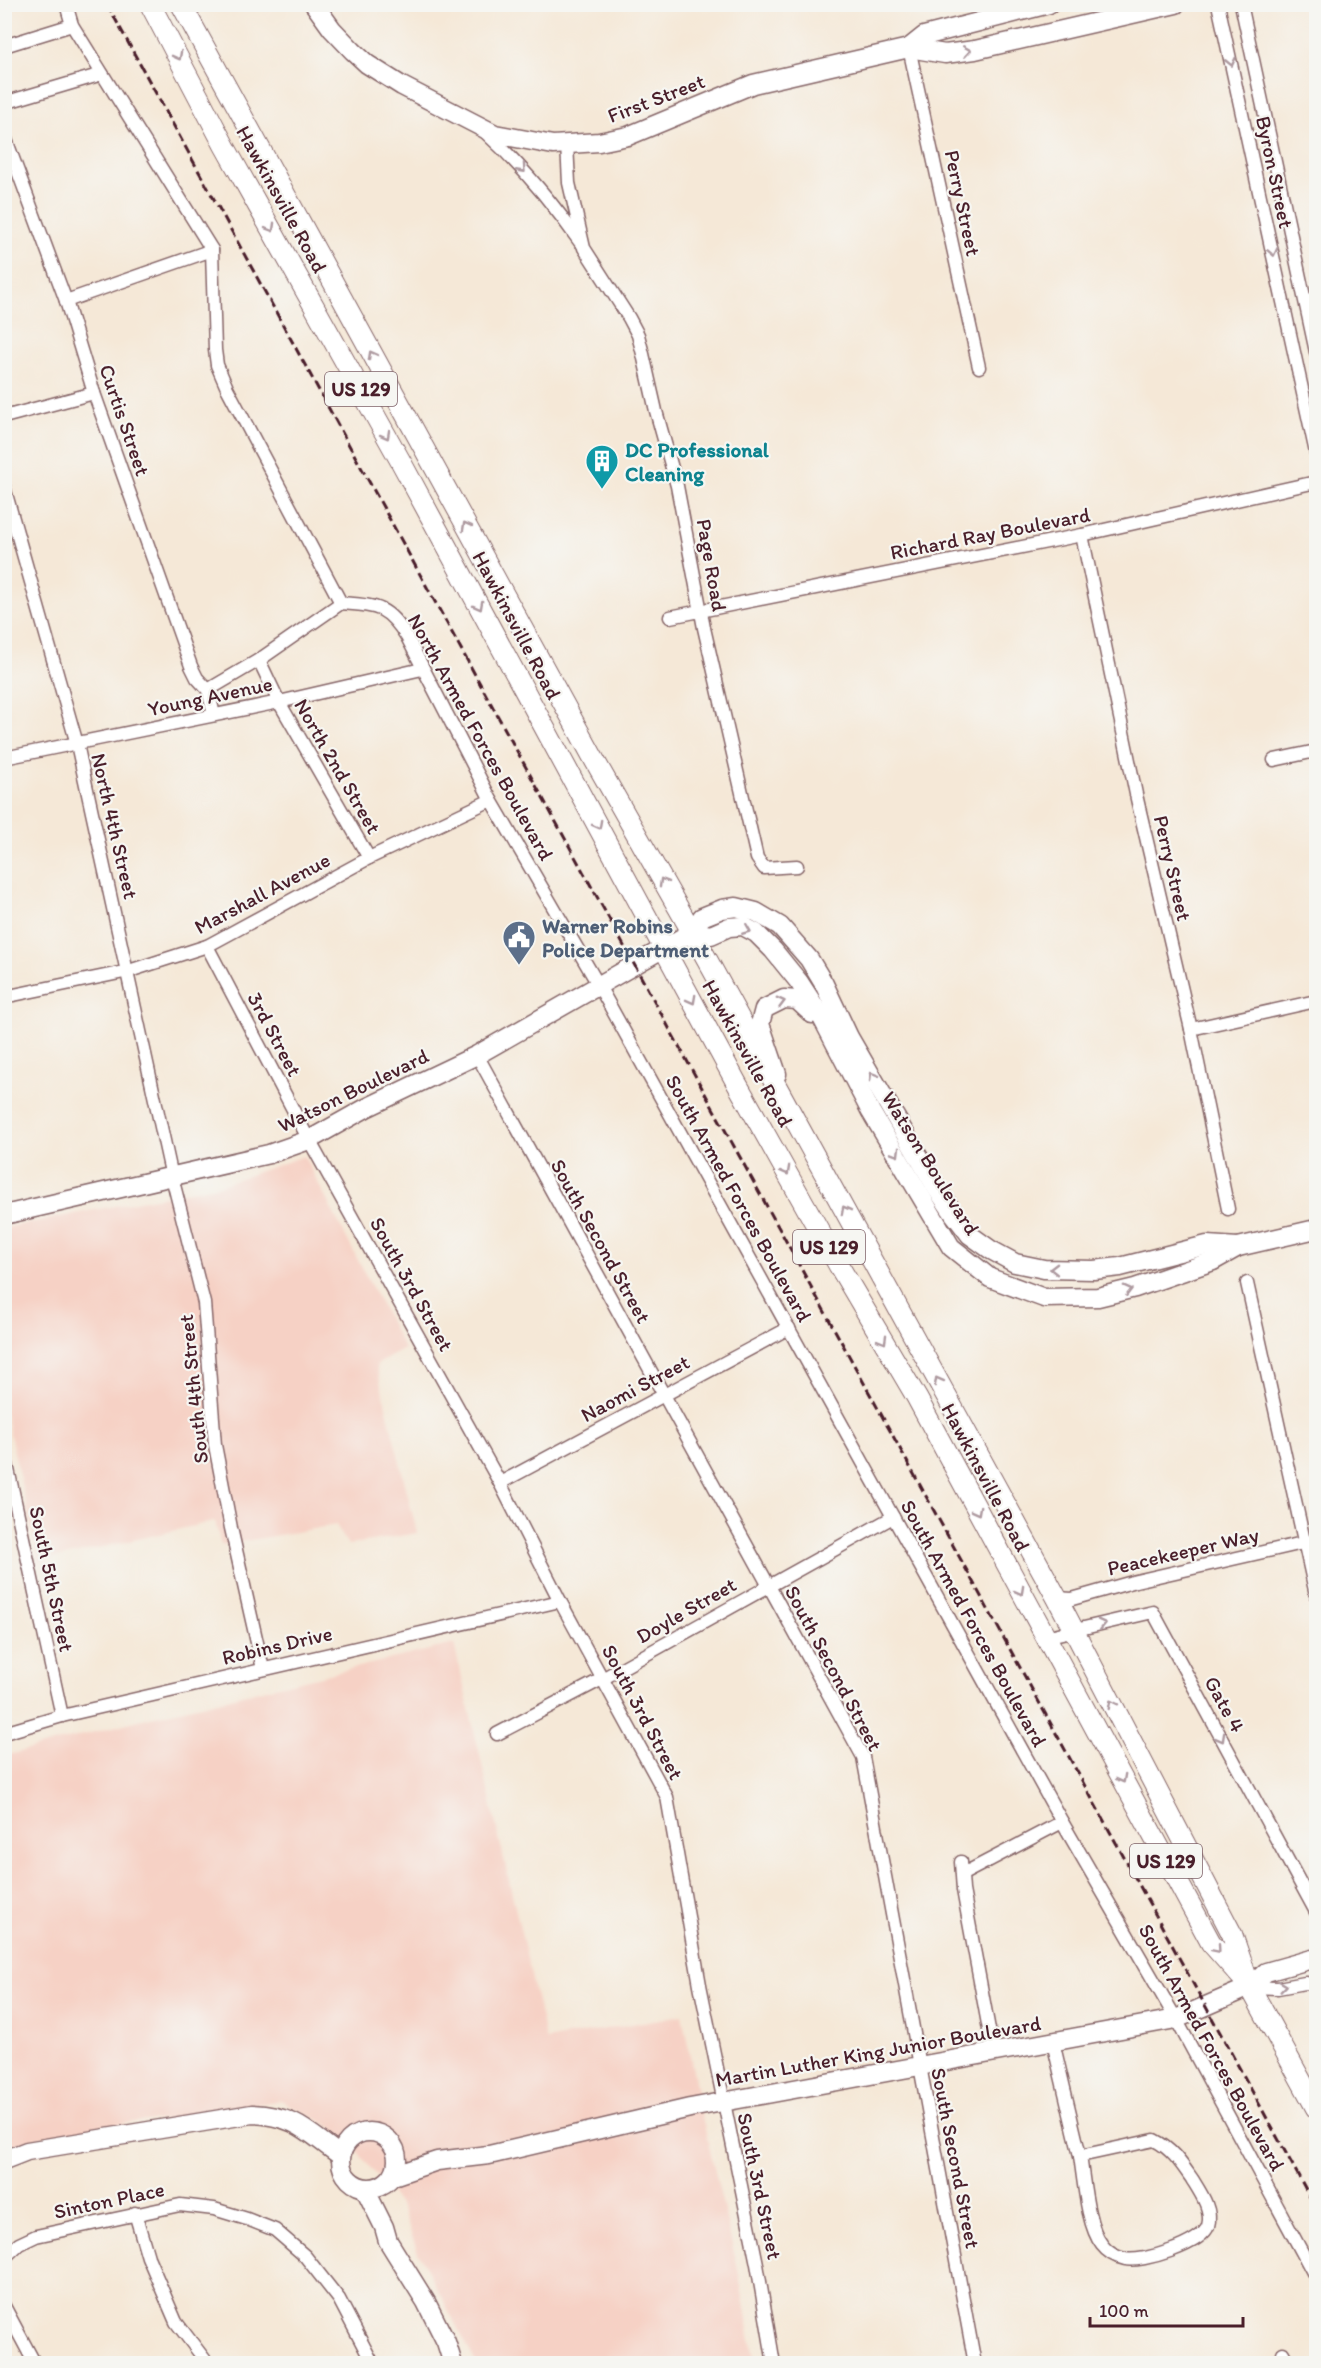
<svg xmlns="http://www.w3.org/2000/svg" width="1321" height="2368" font-family="Itim,sans-serif">
  <style>
    .built { fill: #f6d1c5 }
    .lines { fill: none; stroke-linecap: round; stroke-linejoin: round }
    .street-casing { stroke: #866567; stroke-width: 15 }
    .secondary-casing { stroke: #866567; stroke-width: 21 }
    .primary-casing { stroke: #866567; stroke-width: 22 }
    .street { stroke: #fff; stroke-width: 12 }
    .secondary { stroke: #fff; stroke-width: 18 }
    .primary { stroke: #fff; stroke-width: 20 }
    .rail { stroke: #4a1f2b; stroke-width: 3; stroke-dasharray: 9 4.5; stroke-linecap: butt }
    .oneway { stroke: #ae9aa0 }
    .labels { text-anchor: middle; dominant-baseline: central; stroke-width: 4.5; stroke-linejoin: round; paint-order: stroke }
    .shield { fill: #f6f6f2; stroke: #7e6067; stroke-width: 1.5 }
    .shield-label { font-size: 20px; font-weight: bold; fill: #4a1f2b }
    .street-label { font-size: 21px; fill: #4a1f2b; stroke: #f6f6f2 }
    .culture-label { font-size: 21px; font-weight: bold; fill: #0d838f; stroke: #f6f6f2; text-anchor: start }
    .service-label { font-size: 21px; font-weight: bold; fill: #4e5e75; stroke: #f6f6f2; text-anchor: start }
  </style>
  <rect width="100%" height="100%" fill="#f6f6f2"/>
  <filter id="ink" filterUnits="userSpaceOnUse"><feTurbulence type="fractalNoise" baseFrequency=".0167" numOctaves="2"/><feDisplacementMap in="SourceGraphic" scale="12" xChannelSelector="R" yChannelSelector="G"/><feConvolveMatrix kernelMatrix="1 2 1 2 8 2 1 2 1" color-interpolation-filters="sRGB"/></filter>
  <filter id="wash" filterUnits="userSpaceOnUse"><feTurbulence type="fractalNoise" baseFrequency=".008" numOctaves="4" result="noise"/><feDisplacementMap in="SourceGraphic" scale="24" xChannelSelector="R" yChannelSelector="G"/><feGaussianBlur stdDeviation="1.35" result="paint"/><feColorMatrix in="noise" values="0 0 0 0 0 0 0 0 0 0 0 0 0 0 0 0 0 1.4 0 .05"/><feComposite in="paint" operator="in"/></filter>
  <g filter="url(#wash)">
    <rect width="100%" height="100%" fill="#f5e8d7"/>
    <!-- built -->
    <g class="built">
      <path d="M304,1156L404,1349L376,1365L417,1533L348,1545L336,1525L221,1545L215,1521L39,1562L5,1412L4,1228L221,1185Z"/>
      <path d="M454,1644L546,2040L682,2015L703,2121L739,2275L755,2363H476L418,2252L401,2207L354,2147L333,2128L281,2100L171,2119L133,2122L47,2136L5,2148V1756L143,1719Z"/>
    </g>
  </g>
  <g filter="url(#ink)">
    <g class="lines">
      <!-- street casing -->
      <g class="street-casing">
        <g id="street">
          <path d="M66,4L72,25L212,250L215,350L217,365L227,388L341,603C377,606 387,605 407,637L491,800L599,986L1062,1822L1176,2019L1316,2278"/>
          <path d="M1218,4L1316,453"/>
          <path d="M1241,4L1316,352"/>
          <path d="M4,46L72,25"/>
          <path d="M909,48L979,367"/>
          <path d="M4,103L102,74"/>
          <path d="M486,133C522,166 552,202 580,242"/>
          <path d="M4,134L66,301L94,393L191,666L197,678L208,690L214,715"/>
          <path d="M567,144L569,183L584,248L629,318L638,335L643,354L656,411L677,486L704,628L757,858L764,868L797,866"/>
          <path d="M66,301L212,250"/>
          <path d="M4,417L94,393"/>
          <path d="M4,487L77,744L172,1177L204,1303L215,1445L231,1528L263,1669"/>
          <path d="M1082,535L1137,799L1191,1029L1228,1209"/>
          <path d="M670,617L1082,535L1316,482"/>
          <path d="M259,660L279,702L369,858"/>
          <path d="M208,690L259,660L341,603"/>
          <path d="M4,758L279,702L422,669"/>
          <path d="M1274,760L1316,751"/>
          <path d="M207,946L309,1140L500,1483L560,1601L667,1797L700,1985L757,2264L774,2364"/>
          <path d="M4,997L129,971L207,946L369,858L491,800"/>
          <path d="M1191,1029L1316,1001"/>
          <path d="M477,1055L863,1757L975,2364"/>
          <path d="M1247,1283L1316,1595"/>
          <path d="M4,1451L62,1716"/>
          <path d="M500,1483L789,1328"/>
          <path d="M1057,1598L1072,1599L1136,1581L1316,1540"/>
          <path d="M1045,1637L1153,1612L1316,1912"/>
          <path d="M4,1733L62,1716L560,1601"/>
          <path d="M497,1734L604,1678L893,1517"/>
          <path d="M961,1862L963,1890L993,2051"/>
          <path d="M963,1874L1062,1822"/>
          <path d="M1250,1987L1278,1988L1305,1983L1316,1984"/>
          <path d="M1053,2042L1080,2156"/>
          <path d="M1154,2140C1172,2149 1181,2163 1192,2179C1200,2192 1213,2210 1208,2226C1202,2244 1142,2263 1125,2259C1116,2257 1108,2253 1102,2245C1087,2226 1084,2181 1080,2156Z"/>
          <path d="M135,2213L148,2257L176,2322L208,2364"/>
          <path d="M4,2258L19,2244L36,2236L180,2205L214,2209L247,2219L275,2230L305,2256L339,2299L373,2364"/>
          <path d="M4,2306L35,2364"/>
          <path d="M1283,2353L1289,2364"/>
        </g>
      </g>
      <!-- secondary casing -->
      <g class="secondary-casing">
        <g id="secondary">
          <path d="M314,4L332,29L353,51L367,64L402,86L495,134L553,145L599,142L628,136L753,84L909,48L945,54L975,50L1176,4"/>
          <path d="M909,48L924,36L1049,4"/>
          <path d="M692,932L711,935L729,927L743,926L756,933L773,950L799,982L821,1016L871,1112L951,1247L990,1278L1044,1298L1098,1297L1135,1288L1213,1261L1238,1247"/>
          <path d="M777,1074L760,1024L764,1009L784,999L797,1000L812,1014"/>
          <path d="M4,1215L269,1154L309,1140L366,1108L477,1055L692,932L702,917L722,909L736,907L756,912L780,926L809,959L824,984L849,1037L937,1189L954,1214L970,1235L991,1250L1015,1263L1044,1269L1094,1270L1120,1267L1207,1245L1238,1247L1316,1229"/>
          <circle cx="369" cy="2160" r="28"/>
          <path d="M4,2160L27,2151L252,2114C297,2116 307,2132 341,2156"/>
          <path d="M393,2176L437,2161L489,2155L690,2108L1176,2019L1250,1987L1266,1972L1312,1959L1316,1960"/>
          <path d="M365,2189L384,2227L388,2241L426,2302L446,2342L453,2364"/>
        </g>
      </g>
      <!-- primary casing -->
      <g class="primary-casing">
        <g id="primary">
          <path d="M150,4L224,145L401,462L736,1082L839,1266L917,1398L1211,1943L1244,1980"/>
          <path d="M181,4L595,761L692,932L1057,1598L1232,1934L1250,1987L1316,2108"/>
        </g>
      </g>
      <!-- street -->
      <use href="#street" class="street"/>
      <!-- secondary -->
      <use href="#secondary" class="secondary"/>
      <!-- primary -->
      <use href="#primary" class="primary"/>
      <!-- rail -->
      <path class="rail" d="M107,4C510,739 914,1473 1316,2208"/>
    </g>
    <!-- one-way arrows -->
    <defs><path id="oneway-chevron" d="M-2-3.5L2.5 0L-2 3.5" fill="none" stroke-width="1.6" stroke-linecap="round" stroke-linejoin="round" transform="scale(1.5)"/></defs>
    <g class="oneway">
      <use href="#oneway-chevron" transform="translate(967 51) rotate(-9)"/>
      <use href="#oneway-chevron" transform="translate(178 56) rotate(62)"/>
      <use href="#oneway-chevron" transform="translate(1231 62) rotate(77)"/>
      <use href="#oneway-chevron" transform="translate(522 169) rotate(48)"/>
      <use href="#oneway-chevron" transform="translate(271 228) rotate(60)"/>
      <use href="#oneway-chevron" transform="translate(1273 252) rotate(78)"/>
      <use href="#oneway-chevron" transform="translate(372 355) rotate(-119)"/>
      <use href="#oneway-chevron" transform="translate(386 435) rotate(61)"/>
      <use href="#oneway-chevron" transform="translate(466 526) rotate(-119)"/>
      <use href="#oneway-chevron" transform="translate(479 606) rotate(62)"/>
      <use href="#oneway-chevron" transform="translate(598 825) rotate(62)"/>
      <use href="#oneway-chevron" transform="translate(663 882) rotate(-120)"/>
      <use href="#oneway-chevron" transform="translate(747 930) rotate(22)"/>
      <use href="#oneway-chevron" transform="translate(692 1000) rotate(62)"/>
      <use href="#oneway-chevron" transform="translate(781 1002) rotate(-15)"/>
      <use href="#oneway-chevron" transform="translate(873 1076) rotate(-120)"/>
      <use href="#oneway-chevron" transform="translate(896 1153) rotate(59)"/>
      <use href="#oneway-chevron" transform="translate(786 1171) rotate(61)"/>
      <use href="#oneway-chevron" transform="translate(845 1210) rotate(-118)"/>
      <use href="#oneway-chevron" transform="translate(1054 1269) rotate(-179)"/>
      <use href="#oneway-chevron" transform="translate(1128 1290) rotate(-14)"/>
      <use href="#oneway-chevron" transform="translate(883 1340) rotate(60)"/>
      <use href="#oneway-chevron" transform="translate(938 1381) rotate(-119)"/>
      <use href="#oneway-chevron" transform="translate(977 1511) rotate(62)"/>
      <use href="#oneway-chevron" transform="translate(1020 1591) rotate(61)"/>
      <use href="#oneway-chevron" transform="translate(1102 1624) rotate(-13)"/>
      <use href="#oneway-chevron" transform="translate(1112 1704) rotate(-117)"/>
      <use href="#oneway-chevron" transform="translate(1221 1738) rotate(61)"/>
      <use href="#oneway-chevron" transform="translate(1122 1779) rotate(62)"/>
      <use href="#oneway-chevron" transform="translate(1217 1949) rotate(49)"/>
      <use href="#oneway-chevron" transform="translate(1283 1986) rotate(-7)"/>
    </g>
  </g>
  <!-- icons -->
  <defs>
    <g id="building-pin" transform="scale(1.725)"><path d="M0 17L-7.5 6A9.5 9.5 0 1 1 7.5 6Z" fill="#0f9aa8" stroke="#f6f6f2"/><path d="M-4-6H4V6H1V3H-1V6H-4ZM-2.5-4.3h1.7v1.8h-1.7ZM.8-4.3h1.7v1.8H.8ZM-2.5-1h1.7V.8h-1.7ZM.8-1h1.7V.8H.8Z" fill="#fff"/></g>
    <g id="civic-pin" transform="scale(1.725)"><path d="M0 17L-7.5 6A9.5 9.5 0 1 1 7.5 6Z" fill="#5c6f8a" stroke="#f6f6f2"/><path d="M-.6-6.5H3V-4.5H.6V-3L4-1V1h2V6H-6V1h2V-1L-.6-3ZM-1.2 2.5V6h2.4V2.5Z" fill="#fff"/></g>
  </defs>
  <g fill-rule="evenodd">
    <use href="#building-pin" x="602" y="461"/>
    <use href="#civic-pin" x="519" y="937"/>
  </g>
  <g class="labels">
    <!-- shield labels -->
    <g class="shield">
      <rect x="325" y="372" width="72" height="34" rx="4.5"/>
      <rect x="793" y="1230" width="72" height="34" rx="4.5"/>
      <rect x="1130" y="1844" width="72" height="34" rx="4.5"/>
    </g>
    <g class="shield-label">
      <text x="361" y="389">US 129</text>
      <text x="829" y="1247">US 129</text>
      <text x="1166" y="1861">US 129</text>
    </g>
    <!-- street labels -->
    <g class="street-label">
      <text transform="translate(656 98) rotate(-21)">First Street</text>
      <text transform="translate(1275 172) rotate(78)">Byron Street</text>
      <text transform="translate(282 199) rotate(61)">Hawkinsville Road</text>
      <text transform="translate(963 203) rotate(78)">Perry Street</text>
      <text transform="translate(125 420) rotate(71)">Curtis Street</text>
      <text transform="translate(990 533) rotate(-11)">Richard Ray Boulevard</text>
      <text transform="translate(712 565) rotate(80)">Page Road</text>
      <text transform="translate(517 625) rotate(62)">Hawkinsville Road</text>
      <text transform="translate(210 696) rotate(-12)">Young Avenue</text>
      <text transform="translate(481 737) rotate(61)">North Armed Forces Boulevard</text>
      <text transform="translate(338 766) rotate(60)">North 2nd Street</text>
      <text transform="translate(115 826) rotate(77)">North 4th Street</text>
      <text transform="translate(1173 868) rotate(77)">Perry Street</text>
      <text transform="translate(262 893) rotate(-28)">Marshall Avenue</text>
      <text transform="translate(275 1034) rotate(62)">3rd Street</text>
      <text transform="translate(748 1053) rotate(61)">Hawkinsville Road</text>
      <text transform="translate(353 1090) rotate(-26)">Watson Boulevard</text>
      <text transform="translate(931 1163) rotate(58)">Watson Boulevard</text>
      <text transform="translate(739 1198) rotate(61)">South Armed Forces Boulevard</text>
      <text transform="translate(601 1241) rotate(61)">South Second Street</text>
      <text transform="translate(412 1284) rotate(61)">South 3rd Street</text>
      <text transform="translate(635 1388) rotate(-28)">Naomi Street</text>
      <text transform="translate(193 1389) rotate(-96)">South 4th Street</text>
      <text transform="translate(986 1477) rotate(62)">Hawkinsville Road</text>
      <text transform="translate(1183 1551) rotate(-13)">Peacekeeper Way</text>
      <text transform="translate(52 1579) rotate(78)">South 5th Street</text>
      <text transform="translate(686 1610) rotate(-30)">Doyle Street</text>
      <text transform="translate(974 1623) rotate(61)">South Armed Forces Boulevard</text>
      <text transform="translate(277 1645) rotate(-13)">Robins Drive</text>
      <text transform="translate(834 1668) rotate(62)">South Second Street</text>
      <text transform="translate(1225 1704) rotate(61)">Gate 4</text>
      <text transform="translate(643 1712) rotate(62)">South 3rd Street</text>
      <text transform="translate(1212 2047) rotate(61)">South Armed Forces Boulevard</text>
      <text transform="translate(878 2051) rotate(-10)">Martin Luther King Junior Boulevard</text>
      <text transform="translate(956 2158) rotate(79)">South Second Street</text>
      <text transform="translate(760 2186) rotate(78)">South 3rd Street</text>
      <text transform="translate(109 2200) rotate(-12)">Sinton Place</text>
    </g>
    <!-- culture labels -->
    <g class="culture-label">
      <text x="625" y="449">DC Professional<tspan x="625" dy="24">Cleaning</tspan></text>
    </g>
    <!-- service labels -->
    <g class="service-label">
      <text x="542" y="925">Warner Robins<tspan x="542" dy="24">Police Department</tspan></text>
    </g>
  </g>
  <!-- margin -->
  <rect width="1321" height="2368" fill="none" stroke="#f6f6f2" stroke-width="24"/>
  <!-- scale -->
  <path d="M1090 2317v9h153v-9" fill="none" stroke="#4a1f2b" stroke-width="3"/>
  <text x="1099" y="2317" font-size="18" fill="#4a1f2b" stroke="#f6f6f2" stroke-width="4.5" paint-order="stroke">100 m</text>
</svg>
